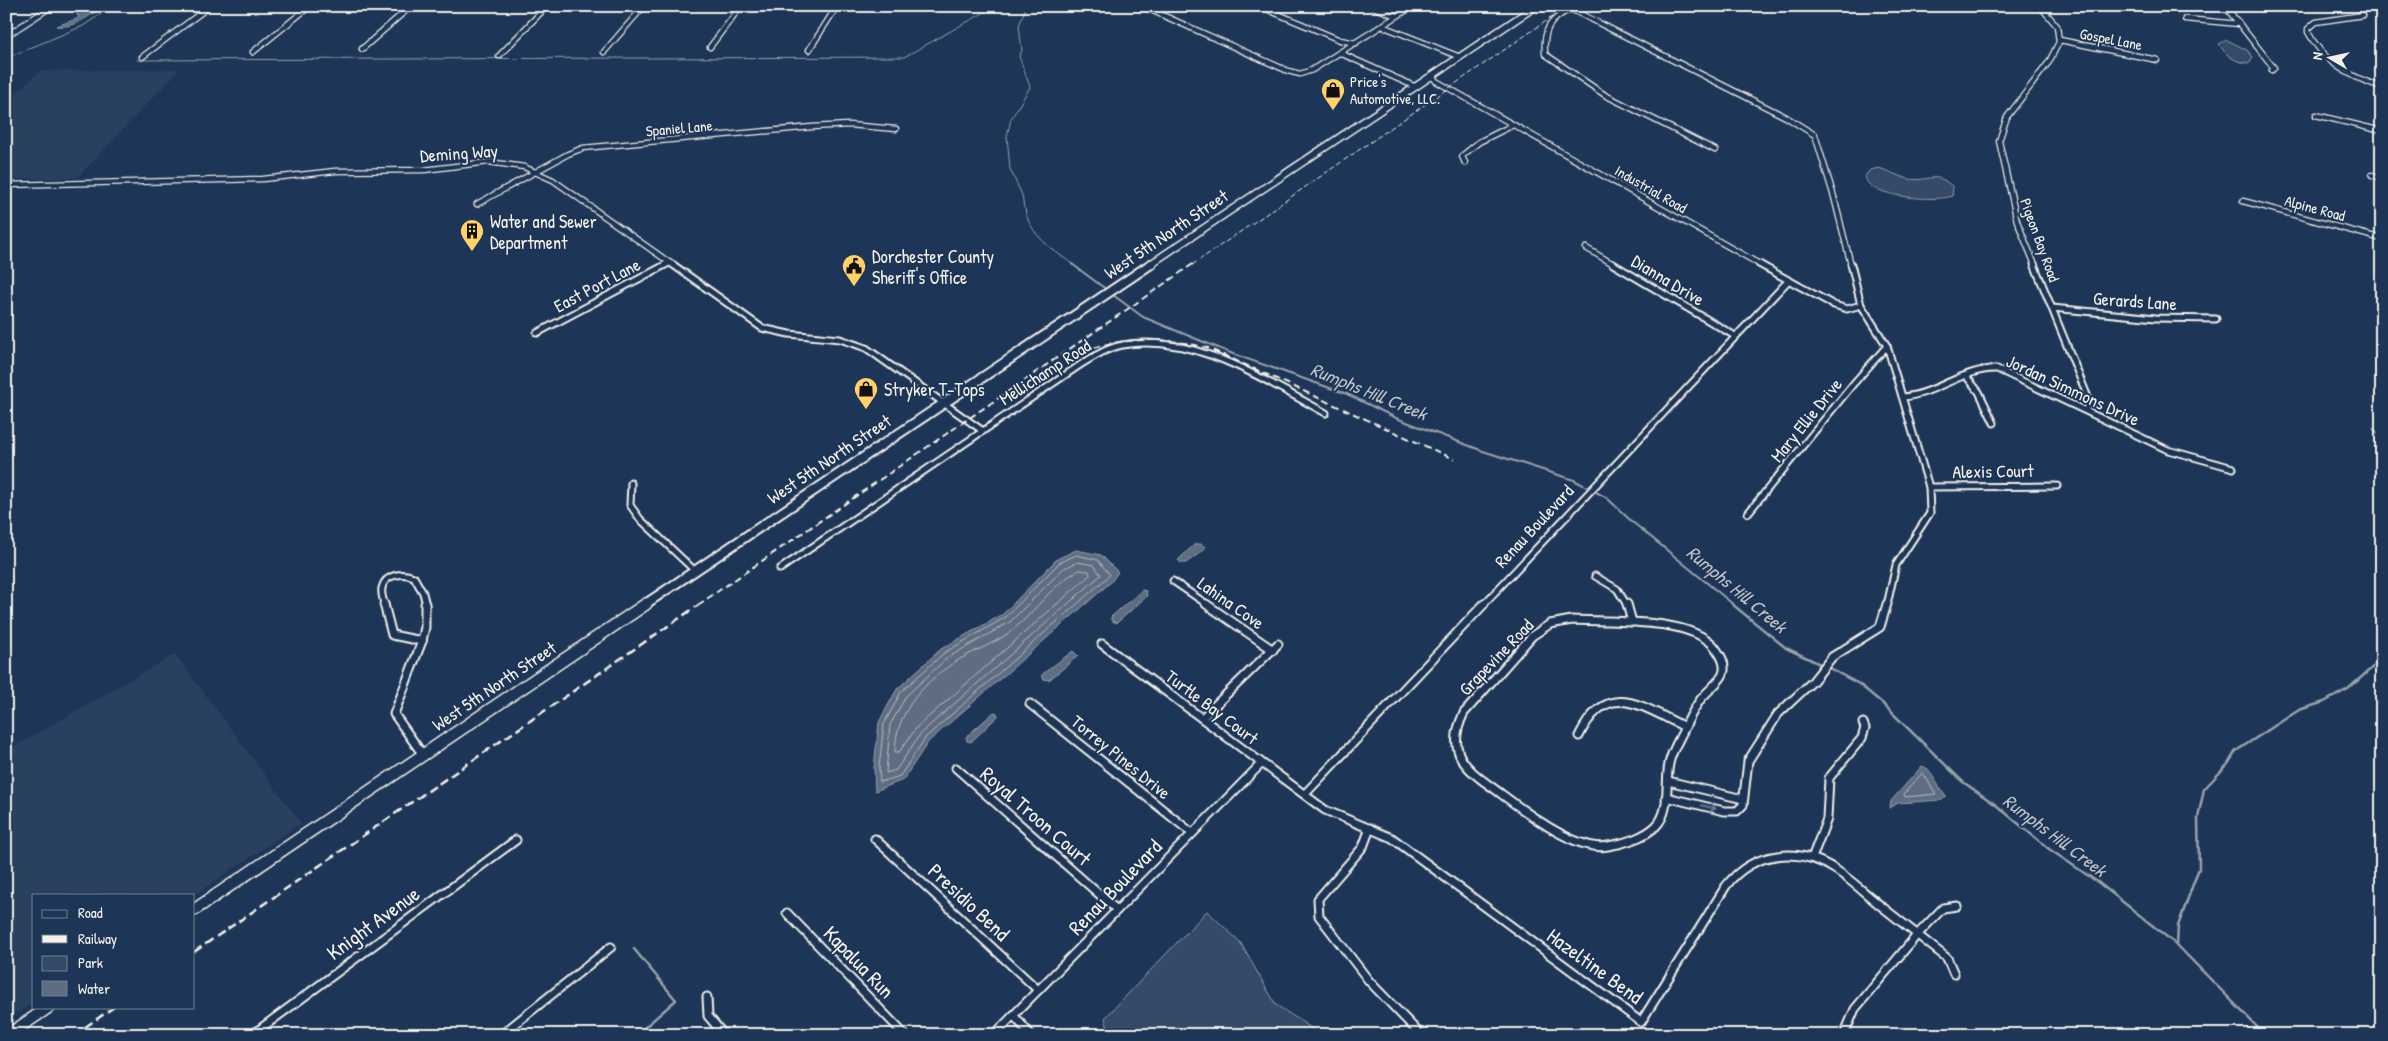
<svg xmlns="http://www.w3.org/2000/svg" width="2388" height="1041" font-family="'Patrick Hand',sans-serif">
  <style>
    .built { fill: #2a4060 }
    .green { fill: #354a67; stroke: #949ea8 }
    .water { fill: #5e6d82; stroke: #9aa2ab }
    .lines { fill: none; stroke-linecap: round; stroke-linejoin: round }
    .shore { stroke: #b8bcbf; stroke-width: 1 }
    .stream-far2 { stroke: #9aa2ab; stroke-width: 1 }
    .stream-far1 { stroke: #9aa2ab; stroke-width: 2 }
    .stream { stroke: #9aa2ab; stroke-width: 2.5 }
    .street-far2-casing { stroke: #f4f1e8; stroke-width: 7 }
    .street-far1-casing { stroke: #f4f1e8; stroke-width: 9 }
    .street-casing { stroke: #f4f1e8; stroke-width: 11 }
    .primary-far2-casing { stroke: #f4f1e8; stroke-width: 9 }
    .primary-far1-casing { stroke: #f4f1e8; stroke-width: 12 }
    .primary-casing { stroke: #f4f1e8; stroke-width: 14 }
    .street-far2 { stroke: #1d3557; stroke-width: 4.5 }
    .street-far1 { stroke: #1d3557; stroke-width: 5 }
    .street { stroke: #1d3557; stroke-width: 7 }
    .primary-far2 { stroke: #1d3557; stroke-width: 6 }
    .primary-far1 { stroke: #1d3557; stroke-width: 8 }
    .primary { stroke: #1d3557; stroke-width: 11 }
    .rail-far2 { stroke: #f4f1e8; stroke-width: 1; stroke-dasharray: 5.5 2.5; stroke-linecap: butt }
    .rail-far1 { stroke: #f4f1e8; stroke-width: 2; stroke-dasharray: 7 4; stroke-linecap: butt }
    .rail { stroke: #f4f1e8; stroke-width: 2.5; stroke-dasharray: 9 4.5; stroke-linecap: butt }
    .oneway { stroke: #68778a }
    .labels { text-anchor: middle; dominant-baseline: central; stroke-width: 4; stroke-linejoin: round; paint-order: stroke }
    .far-street-label { font-size: 15px; fill: #f4f1e8; stroke: #1d3557 }
    .far-poi-label { font-size: 15px; fill: #f4f1e8; stroke: #1d3557; text-anchor: start }
    .street-label { font-size: 18px; fill: #f4f1e8; stroke: #1d3557 }
    .poi-label { font-size: 18px; fill: #f4f1e8; stroke: #1d3557; text-anchor: start }
    .water-label { font-size: 19px; font-style: italic; fill: #c0c3c4; stroke: #1d3557 }
    .near-street-label { font-size: 21px; fill: #f4f1e8; stroke: #1d3557 }
  </style>
  <rect width="100%" height="100%" fill="#1d3557"/>
  <filter id="ink" filterUnits="userSpaceOnUse"><feTurbulence type="fractalNoise" baseFrequency=".02" numOctaves="2"/><feDisplacementMap in="SourceGraphic" scale="10" xChannelSelector="R" yChannelSelector="G"/><feConvolveMatrix kernelMatrix="1 2 1 2 8 2 1 2 1" color-interpolation-filters="sRGB"/></filter>
  <g filter="url(#ink)">
    <!-- built -->
    <g class="built">
      <path d="M180,69L77,178L6,179V102L40,71Z"/>
      <path d="M175,654L301,823L194,895H34V1002L6,1020V751Z"/>
    </g>
    <!-- green -->
    <g class="green">
      <path d="M2227,40L2247,50L2253,57L2250,63C2236,63 2226,56 2219,44Z"/>
      <path d="M1879,168C1889,171 1899,177 1909,179C1929,182 1935,170 1953,187L1952,196C1936,202 1879,197 1868,183C1867,183 1865,176 1865,176L1870,170Z"/>
      <path d="M1207,911L1240,942L1276,1005L1322,1035H1110L1105,1018Z"/>
    </g>
    <!-- water -->
    <g class="water">
      <path d="M101,6H107C90,13 76,29 56,26L77,19L79,16L76,14L81,10Z"/>
      <path d="M1195,544H1201L1205,547L1204,550L1186,563H1181L1178,560Z"/>
      <path d="M1076,550L1101,555L1118,572L1111,582L929,741L903,780L875,791L874,767L879,722L897,689L941,649L1003,614L1057,559Z"/>
      <path d="M1142,590L1146,591L1147,596L1118,622L1116,623L1111,620V617Z"/>
      <path d="M1073,651L1078,656L1049,680L1044,679L1041,676L1045,672Z"/>
      <path d="M994,712L997,713L998,716L971,742L967,741L966,737Z"/>
      <path d="M1922,766L1928,769L1946,797L1942,800L1898,803L1890,808L1891,801Z"/>
    </g>
    <g class="lines">
      <!-- shore -->
      <g class="shore">
        <path d="M1077,555L1098,560L1110,575L926,737L900,776L880,782L879,767L884,724L901,692L944,653L1006,617L1059,563Z"/>
        <path d="M1078,562L1094,565L1101,575L921,733L896,770L886,773L890,725L906,696L947,658L1010,622L1063,569Z"/>
        <path d="M1079,570L1089,571L1090,575L917,727L899,752H895C895,712 927,678 960,659C978,649 998,642 1014,629C1037,610 1052,584 1079,570Z"/>
        <path d="M1923,773L1936,794L1905,797L1904,794Z"/>
      </g>
      <!-- stream-far2 -->
      <g class="stream-far2">
        <path d="M6,58L83,26L113,6"/>
        <path d="M137,60L904,57L996,6"/>
        <path d="M1024,208L1022,195L1010,169L1007,136L1011,119L1030,87L1019,56L1022,51L1019,26L1026,6"/>
        <path d="M1025,209C1029,235 1054,251 1074,265"/>
      </g>
      <!-- stream-far1 -->
      <g class="stream-far1">
        <path d="M1072,264L1107,290"/>
        <path d="M1113,295L1143,317L1233,354L1347,394L1396,418L1483,451L1574,480L1607,498L1630,520L1734,605"/>
        <path d="M2373,428L2382,438"/>
      </g>
      <!-- stream -->
      <g class="stream">
        <path d="M1732,604L1786,648L1822,665"/>
        <path d="M1827,667L1859,684L1882,703L1963,782L1996,805L2049,849L2099,883L2177,945L2265,1035"/>
        <path d="M2177,945L2178,926L2199,868L2198,818L2204,789L2228,764L2236,751L2299,710L2324,702L2348,689L2382,659"/>
        <path d="M634,949L676,1000L636,1035"/>
      </g>
      <!-- street-far2 casing -->
      <g class="street-far2-casing">
        <g id="street-far2">
          <path d="M1142,6L1288,71L1300,74L1312,70L1413,6"/>
          <path d="M1259,6L1340,40L1356,43"/>
          <path d="M1371,6L1396,16"/>
          <path d="M1565,6L1786,117L1815,135L1834,197L1851,265"/>
          <path d="M2225,6L2274,68L2272,70"/>
          <path d="M1571,9C1549,19 1543,30 1545,54L1605,95L1715,150"/>
          <path d="M1578,12L1587,6"/>
          <path d="M2363,15L2316,22L2308,29V32C2324,63 2350,77 2382,87"/>
          <path d="M2185,19L2239,24"/>
          <path d="M1382,26L1460,57"/>
          <path d="M6,36L52,6"/>
          <path d="M2060,40L2157,60"/>
          <path d="M710,47L741,6"/>
          <path d="M362,49L411,6"/>
          <path d="M809,50L837,6"/>
          <path d="M253,52L310,6"/>
          <path d="M604,52L644,6"/>
          <path d="M1340,53L1416,87"/>
          <path d="M499,56L547,6"/>
          <path d="M142,57L210,6"/>
          <path d="M1432,76L1436,81L1761,265"/>
          <path d="M2316,115L2382,131"/>
          <path d="M1465,163L1462,156L1479,142L1513,125"/>
          <path d="M2372,175L2382,178"/>
          <path d="M6,185L263,179L335,171L424,170L489,162L524,167L553,180L673,265"/>
          <path d="M2243,201L2382,239"/>
          <path d="M477,204L568,154L583,148L812,127L849,125L896,129"/>
          <path d="M1586,248L1615,265"/>
          <path d="M664,265L670,263"/>
          <path d="M2035,265L2017,221L1999,141L2007,117L2049,62L2059,42L2057,26L2040,6"/>
        </g>
      </g>
      <!-- street-far1 casing -->
      <g class="street-far1-casing">
        <g id="street-far1">
          <path d="M672,264L762,328L789,334L840,339L866,348L983,431"/>
          <path d="M1613,264L1735,336"/>
          <path d="M1759,264L1834,305L1847,309L1861,305L1851,264"/>
          <path d="M2034,264L2087,395L2089,402L2086,410"/>
          <path d="M1861,305L1887,346L1929,487L1930,513L1896,565L1887,605"/>
          <path d="M2052,308L2156,318L2216,319"/>
          <path d="M537,333L667,264"/>
          <path d="M1966,376L1979,392L1994,423"/>
          <path d="M1903,397C1937,394 1963,368 1997,369L2168,450L2233,468"/>
          <path d="M631,483L630,505L640,519L694,570"/>
          <path d="M1929,487L2057,486"/>
          <path d="M1748,513L1854,383L1887,346"/>
          <path d="M780,569L1080,365C1093,357 1107,348 1122,345C1194,332 1265,381 1326,413"/>
          <path d="M1595,576L1617,589L1627,605"/>
          <path d="M1173,581L1208,605"/>
          <path d="M385,605C383,600 381,593 382,588C385,574 403,572 414,577L423,593L426,605"/>
          <path d="M1483,605L1788,281"/>
        </g>
      </g>
      <!-- street casing -->
      <g class="street-casing">
        <g id="street">
          <path d="M384,604L392,635L422,641"/>
          <path d="M1206,604L1273,650"/>
          <path d="M1627,604L1632,622"/>
          <path d="M1572,620C1610,622 1688,617 1714,646C1720,654 1727,664 1723,674C1719,683 1707,691 1701,699C1694,708 1689,719 1684,729C1679,740 1671,752 1669,764C1665,783 1671,811 1656,826C1645,837 1623,844 1608,846C1574,853 1516,804 1489,785C1460,765 1447,747 1464,713L1532,636L1550,624Z"/>
          <path d="M422,641L394,714L423,755"/>
          <path d="M422,641L425,627V604"/>
          <path d="M1102,644L1325,810L1392,838L1641,1022L1726,886C1753,851 1799,846 1836,870C1851,880 1866,894 1881,906C1903,923 1925,941 1947,958L1954,974"/>
          <path d="M1030,704L1192,833"/>
          <path d="M1202,718L1278,644"/>
          <path d="M1579,736C1607,678 1641,706 1685,727"/>
          <path d="M956,768L1117,910"/>
          <path d="M1668,781L1743,799"/>
          <path d="M1305,794L1484,604"/>
          <path d="M1666,797L1724,811H1737L1743,805L1748,761L1778,714L1813,681L1832,657L1880,627L1887,604"/>
          <path d="M1370,828L1363,847L1318,899L1319,916L1369,981L1421,1035"/>
          <path d="M875,839L1038,990"/>
          <path d="M1812,858L1827,819L1829,778L1862,738L1865,728L1863,723"/>
          <path d="M787,913L905,1035"/>
          <path d="M707,997L708,1016L724,1035"/>
          <path d="M1014,1016L1031,1035"/>
          <path d="M252,1035L516,840"/>
          <path d="M501,1035L611,947"/>
          <path d="M994,1035L1261,764"/>
          <path d="M1844,1035L1855,1009L1917,935L1943,908L1957,906"/>
        </g>
      </g>
      <!-- primary-far2 casing -->
      <g class="primary-far2-casing">
        <path id="primary-far2" d="M1149,265L1536,6"/>
      </g>
      <!-- primary-far1 casing -->
      <g class="primary-far1-casing">
        <path id="primary-far1" d="M644,605L1151,264"/>
      </g>
      <!-- primary casing -->
      <g class="primary-casing">
        <g id="primary">
          <path d="M194,910L646,604"/>
          <path d="M8,1035L49,1007"/>
        </g>
      </g>
      <!-- street-far2 -->
      <use href="#street-far2" class="street-far2"/>
      <!-- street-far1 -->
      <use href="#street-far1" class="street-far1"/>
      <!-- street -->
      <use href="#street" class="street"/>
      <!-- primary-far2 -->
      <use href="#primary-far2" class="primary-far2"/>
      <!-- primary-far1 -->
      <use href="#primary-far1" class="primary-far1"/>
      <!-- primary -->
      <use href="#primary" class="primary"/>
      <!-- rail-far2 -->
      <path class="rail-far2" d="M1192,265L1568,6"/>
      <!-- rail-far1 -->
      <g class="rail-far1">
        <path d="M1063,360C1110,337 1157,335 1208,348L1454,459"/>
        <path d="M698,605L1193,264"/>
      </g>
      <!-- rail -->
      <g class="rail">
        <path d="M194,952L700,604"/>
        <path d="M74,1035L114,1007"/>
      </g>
    </g>
    <!-- one-way arrows -->
    <defs><path id="oneway-shaft" d="M-6 0H5M1.5-3L5.5 0L1.5 3" fill="none" stroke-width="1.6" stroke-linecap="round" stroke-linejoin="round" transform="scale(1.25)"/></defs>
    <use class="oneway" href="#oneway-shaft" transform="translate(1709 807) rotate(14)"/>
  </g>
  <!-- icons -->
  <defs>
    <g id="shop-pin" transform="scale(1.25)"><path d="M0 17L-7.5 6A9.5 9.5 0 1 1 7.5 6Z" fill="#ffd166" stroke="#1d3557"/><path d="M-5-2.5h2.3a2.7 3.5 0 0 1 5.4 0H5L5.5 6h-11ZM-1.5-2.5h3a1.5 2.3 0 0 0-3 0Z" fill="#111"/></g>
    <g id="building-pin" transform="scale(1.25)"><path d="M0 17L-7.5 6A9.5 9.5 0 1 1 7.5 6Z" fill="#ffd166" stroke="#1d3557"/><path d="M-4-6H4V6H1V3H-1V6H-4ZM-2.5-4.3h1.7v1.8h-1.7ZM.8-4.3h1.7v1.8H.8ZM-2.5-1h1.7V.8h-1.7ZM.8-1h1.7V.8H.8Z" fill="#111"/></g>
    <g id="civic-pin" transform="scale(1.25)"><path d="M0 17L-7.5 6A9.5 9.5 0 1 1 7.5 6Z" fill="#ffd166" stroke="#1d3557"/><path d="M-.6-6.5H3V-4.5H.6V-3L4-1V1h2V6H-6V1h2V-1L-.6-3ZM-1.2 2.5V6h2.4V2.5Z" fill="#111"/></g>
  </defs>
  <g fill-rule="evenodd">
    <use href="#shop-pin" x="1333" y="90"/>
    <use href="#building-pin" x="472" y="231"/>
    <use href="#civic-pin" x="854" y="266"/>
    <use href="#shop-pin" x="866" y="389"/>
  </g>
  <g class="labels">
    <!-- far-street labels -->
    <g class="far-street-label">
      <text transform="translate(2111 39) rotate(11)">Gospel Lane</text>
      <text transform="translate(679 128) rotate(-5)">Spaniel Lane</text>
      <text transform="translate(1651 189) rotate(30)">Industrial Road</text>
      <text transform="translate(2315 208) rotate(15)">Alpine Road</text>
      <text transform="translate(2040 240) rotate(70)">Pigeon Bay Road</text>
    </g>
    <!-- far-poi labels -->
    <g class="far-poi-label">
      <text x="1350" y="81">Price's<tspan x="1350" dy="17">Automotive, LLC.</tspan></text>
    </g>
    <!-- street labels -->
    <g class="street-label">
      <text transform="translate(459 153) rotate(-4)">Deming Way</text>
      <text transform="translate(1166 234) rotate(-34)">West 5th North Street</text>
      <text transform="translate(1668 280) rotate(31)">Dianna Drive</text>
      <text transform="translate(597 285) rotate(-28)">East Port Lane</text>
      <text transform="translate(2135 301) rotate(4)">Gerards Lane</text>
      <text transform="translate(1045 372) rotate(-33)">Mellichamp Road</text>
      <text transform="translate(2073 390) rotate(25)">Jordan Simmons Drive</text>
      <text transform="translate(1806 420) rotate(-51)">Mary Ellie Drive</text>
      <text transform="translate(829 459) rotate(-34)">West 5th North Street</text>
      <text transform="translate(1993 471) rotate(-1)">Alexis Court</text>
      <text transform="translate(1534 526) rotate(-47)">Renau Boulevard</text>
      <text transform="translate(1231 603) rotate(35)">Lahina Cove</text>
      <text transform="translate(1496 657) rotate(-46)">Grapevine Road</text>
      <text transform="translate(494 686) rotate(-34)">West 5th North Street</text>
      <text transform="translate(1212 707) rotate(37)">Turtle Bay Court</text>
      <text transform="translate(1121 757) rotate(39)">Torrey Pines Drive</text>
    </g>
    <!-- poi labels -->
    <g class="poi-label">
      <text x="490" y="221">Water and Sewer<tspan x="490" dy="21">Department</tspan></text>
      <text x="872" y="256">Dorchester County<tspan x="872" dy="21">Sheriff's Office</tspan></text>
      <text x="884" y="389">Stryker T-Tops</text>
    </g>
    <!-- water labels -->
    <g class="water-label">
      <text transform="translate(1369 391) rotate(22)">Rumphs Hill Creek</text>
      <text transform="translate(1737 589) rotate(40)">Rumphs Hill Creek</text>
      <text transform="translate(2055 835) rotate(37)">Rumphs Hill Creek</text>
    </g>
    <!-- near-street labels -->
    <g class="near-street-label">
      <text transform="translate(1036 816) rotate(41)">Royal Troon Court</text>
      <text transform="translate(1115 887) rotate(-46)">Renau Boulevard</text>
      <text transform="translate(969 902) rotate(43)">Presidio Bend</text>
      <text transform="translate(373 923) rotate(-36)">Knight Avenue</text>
      <text transform="translate(859 962) rotate(46)">Kapalua Run</text>
      <text transform="translate(1595 966) rotate(36)">Hazeltine Bend</text>
    </g>
  </g>
  <!-- margin -->
  <rect width="2388" height="1041" fill="none" stroke="#1d3557" stroke-width="25"/>
  <rect x="12" y="12" width="2363" height="1016" fill="none" stroke="#f4f1e8" stroke-width="2" filter="url(#ink)"/>
  <!-- legend -->
  <rect x="32" y="894" width="162" height="115" fill="#1d3557" stroke="#738091"/>
  <rect x="42" y="910" width="25" height="8" fill="#1d3557" stroke="#738091"/>
  <text x="78" y="918" font-size="15" fill="#f4f1e8">Road</text>
  <rect x="42" y="935" width="25" height="8" fill="#f4f1e8" stroke="#738091"/>
  <text x="78" y="944" font-size="15" fill="#f4f1e8">Railway</text>
  <rect x="42" y="956" width="25" height="15" fill="#354a67" stroke="#738091"/>
  <text x="78" y="968" font-size="15" fill="#f4f1e8">Park</text>
  <rect x="42" y="981" width="25" height="15" fill="#5e6d82" stroke="#738091"/>
  <text x="78" y="994" font-size="15" fill="#f4f1e8">Water</text>
  <!-- north arrow -->
  <g transform="translate(2330 58) rotate(279)" stroke="#1d3557" stroke-width="4" paint-order="stroke">
  <path d="M0-4L9 19L0 12L-9 19Z" fill="#f4f1e8"/>
  <text y="-8" font-size="14" font-weight="bold" text-anchor="middle" fill="#f4f1e8">N</text>
  </g>
</svg>
